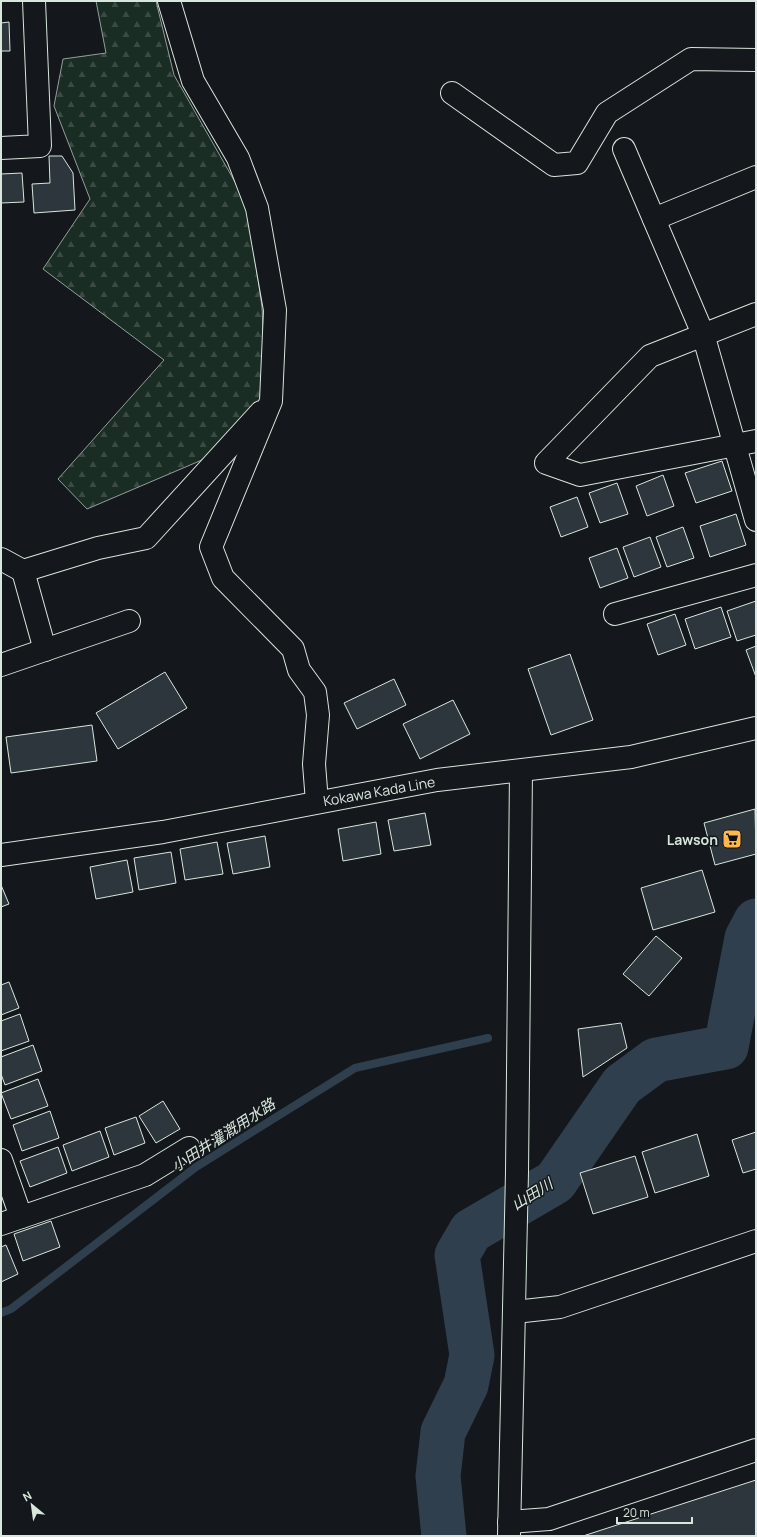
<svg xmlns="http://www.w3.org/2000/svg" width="757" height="1537" font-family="Manrope,'Noto Sans JP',sans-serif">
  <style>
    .forest { fill: url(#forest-firs); stroke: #939e99 }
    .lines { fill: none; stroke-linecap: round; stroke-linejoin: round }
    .stream { stroke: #2f3f4d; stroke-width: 8 }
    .river { stroke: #2f3f4d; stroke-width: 45 }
    .building { fill: #2c363c; stroke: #d8e6dc }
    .minor-casing { stroke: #d8e6dc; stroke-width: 24 }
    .major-casing { stroke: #d8e6dc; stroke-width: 24 }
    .minor { stroke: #14181c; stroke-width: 22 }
    .major { stroke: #14181c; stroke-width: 22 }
    .labels { text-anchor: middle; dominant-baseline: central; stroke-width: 3; stroke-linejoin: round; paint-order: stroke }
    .street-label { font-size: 14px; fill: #d8e6dc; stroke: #14181c }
    .poi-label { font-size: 14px; font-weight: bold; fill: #d8e6dc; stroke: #14181c; text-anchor: end }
    .water-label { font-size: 15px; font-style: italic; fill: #d8e6dc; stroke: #14181c }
  </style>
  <defs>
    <pattern id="forest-firs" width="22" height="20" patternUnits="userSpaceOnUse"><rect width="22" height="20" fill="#1a2d24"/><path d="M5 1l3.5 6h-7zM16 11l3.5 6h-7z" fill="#3b4b43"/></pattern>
  </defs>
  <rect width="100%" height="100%" fill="#14181c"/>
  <!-- forest -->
  <path class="forest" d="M96,1H156L174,75L247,203L262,307L265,375L255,430L223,451L87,509L58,479L164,360L43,269L90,199L54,106L63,59L106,53Z"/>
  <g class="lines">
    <!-- stream -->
    <path class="stream" d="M1,1313L11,1309L196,1167L355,1068L488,1038"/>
    <!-- river -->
    <path class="river" d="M444,1536L438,1476L443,1432L466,1385L472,1355L457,1255L471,1231L555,1182L622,1085L656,1060L726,1047L747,938L756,921"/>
  </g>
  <!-- building -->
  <g class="building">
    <path d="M9,22L10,51H1V23Z"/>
    <path d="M49,156H62L73,173L75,210L34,213L32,184L50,183Z"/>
    <path d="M22,173L24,202L1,203V174Z"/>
    <path d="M722,461L732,491L696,503L685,473Z"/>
    <path d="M663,475L674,506L647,516L636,486Z"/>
    <path d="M617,483L628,514L600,523L589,493Z"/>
    <path d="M577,497L588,527L561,537L550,507Z"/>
    <path d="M736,514L746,545L710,557L700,526Z"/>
    <path d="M683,527L694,558L667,567L656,537Z"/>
    <path d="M650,537L661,567L634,577L623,547Z"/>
    <path d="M617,548L628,578L600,588L589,558Z"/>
    <path d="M756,601V635L737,641L727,611Z"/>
    <path d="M721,607L731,637L695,649L685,619Z"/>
    <path d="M675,614L686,645L658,655L647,624Z"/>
    <path d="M756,646V677L746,650Z"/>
    <path d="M570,654L593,720L551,735L528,669Z"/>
    <path d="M165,672L187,708L118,749L96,713Z"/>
    <path d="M394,679L406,705L357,729L344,703Z"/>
    <path d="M453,700L470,734L420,759L403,724Z"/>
    <path d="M92,725L97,761L11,773L6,737Z"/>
    <path d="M755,809L756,854L715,865L704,823Z"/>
    <path d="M425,813L431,845L394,851L388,820Z"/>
    <path d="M376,822L381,854L343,861L338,829Z"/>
    <path d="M265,836L270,867L233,874L227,843Z"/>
    <path d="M217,842L223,874L185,880L180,849Z"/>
    <path d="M171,852L176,883L139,890L134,858Z"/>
    <path d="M127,860L133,892L96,899L90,867Z"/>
    <path d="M702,870L715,912L653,930L641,888Z"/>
    <path d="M1,885L9,904L1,907Z"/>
    <path d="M656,936L682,958L649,996L623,974Z"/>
    <path d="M9,982L19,1008L1,1015V985Z"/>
    <path d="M20,1014L29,1041L1,1051V1021Z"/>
    <path d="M621,1023L627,1048L583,1077L578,1029Z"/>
    <path d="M33,1045L42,1071L5,1085L1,1074V1057Z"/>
    <path d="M38,1079L48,1106L11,1119L1,1093Z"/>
    <path d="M163,1101L180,1129L156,1143L139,1116Z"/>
    <path d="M50,1111L59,1138L22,1151L13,1125Z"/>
    <path d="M136,1117L145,1143L114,1155L105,1128Z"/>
    <path d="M100,1131L109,1157L72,1171L63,1145Z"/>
    <path d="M756,1132V1169L743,1173L732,1140Z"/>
    <path d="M697,1134L709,1176L655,1193L642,1152Z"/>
    <path d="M58,1147L67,1173L30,1187L20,1161Z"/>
    <path d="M635,1156L648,1197L593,1214L580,1173Z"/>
    <path d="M51,1221L60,1247L23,1261L14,1234Z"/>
    <path d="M6,1245L18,1274L1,1282V1247Z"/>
    <path d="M756,1480V1536H583Z"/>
  </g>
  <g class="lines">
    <!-- minor casing -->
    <g class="minor-casing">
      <g id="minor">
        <path d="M169,1L193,81L238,158L257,208L275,310L271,401L211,547L223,578L293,649L299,670L315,692L318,715L314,764L317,802"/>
        <path d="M452,93L554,165L577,163L607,113L691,59L756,60"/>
        <path d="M1,148L40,146L34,1"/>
        <path d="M624,149L703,334L756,520"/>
        <path d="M654,219L756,177"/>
        <path d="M756,314L650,356L546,463L580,475L756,441"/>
        <path d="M1,559L23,571L98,548L146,538L261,412"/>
        <path d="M23,571L45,650"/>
        <path d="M615,614L756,575"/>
        <path d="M1,665L129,621"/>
        <path d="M1,1160L21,1217"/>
        <path d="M1,1224L145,1175L189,1148"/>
        <path d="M515,1312L560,1307L756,1241"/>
        <path d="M509,1522L549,1519L756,1450"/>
        <path d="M509,1536L517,1172L521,771"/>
      </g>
    </g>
    <!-- major casing -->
    <g class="major-casing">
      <path id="major" d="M1,855L163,832L437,780L631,757L756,728"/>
    </g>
    <!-- minor -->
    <use href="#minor" class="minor"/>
    <!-- major -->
    <use href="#major" class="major"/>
  </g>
  <!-- icons -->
  <defs>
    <g id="supermarket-square" transform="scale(1)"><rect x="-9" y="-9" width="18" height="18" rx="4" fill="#ffb74d" stroke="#14181c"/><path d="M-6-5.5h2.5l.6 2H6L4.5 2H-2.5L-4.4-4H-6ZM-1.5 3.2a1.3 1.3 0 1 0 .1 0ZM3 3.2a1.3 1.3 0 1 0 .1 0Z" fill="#111"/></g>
  </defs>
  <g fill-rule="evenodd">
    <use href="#supermarket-square" x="732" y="839"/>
  </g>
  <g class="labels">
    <!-- street labels -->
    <g class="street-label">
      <text transform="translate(379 791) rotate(-10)">Kokawa Kada Line</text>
    </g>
    <!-- poi labels -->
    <g class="poi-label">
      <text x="718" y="839">Lawson</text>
    </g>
    <!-- water labels -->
    <g class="water-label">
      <text transform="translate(223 1135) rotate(-33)">小田井灌漑用水路</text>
      <text transform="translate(532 1194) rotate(-32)">山田川</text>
    </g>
  </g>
  <!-- border -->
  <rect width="757" height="1537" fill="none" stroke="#d8e6dc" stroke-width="4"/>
  <!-- north arrow -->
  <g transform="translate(32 1505) rotate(331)" stroke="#14181c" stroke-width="3" paint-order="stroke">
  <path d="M0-3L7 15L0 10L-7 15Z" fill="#d8e6dc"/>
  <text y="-6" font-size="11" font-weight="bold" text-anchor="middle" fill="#d8e6dc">N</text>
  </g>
  <!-- scale -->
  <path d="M617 1517v6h75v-6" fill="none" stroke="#d8e6dc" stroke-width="2"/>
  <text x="623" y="1517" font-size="12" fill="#d8e6dc" stroke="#14181c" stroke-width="3" paint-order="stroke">20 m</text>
</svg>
